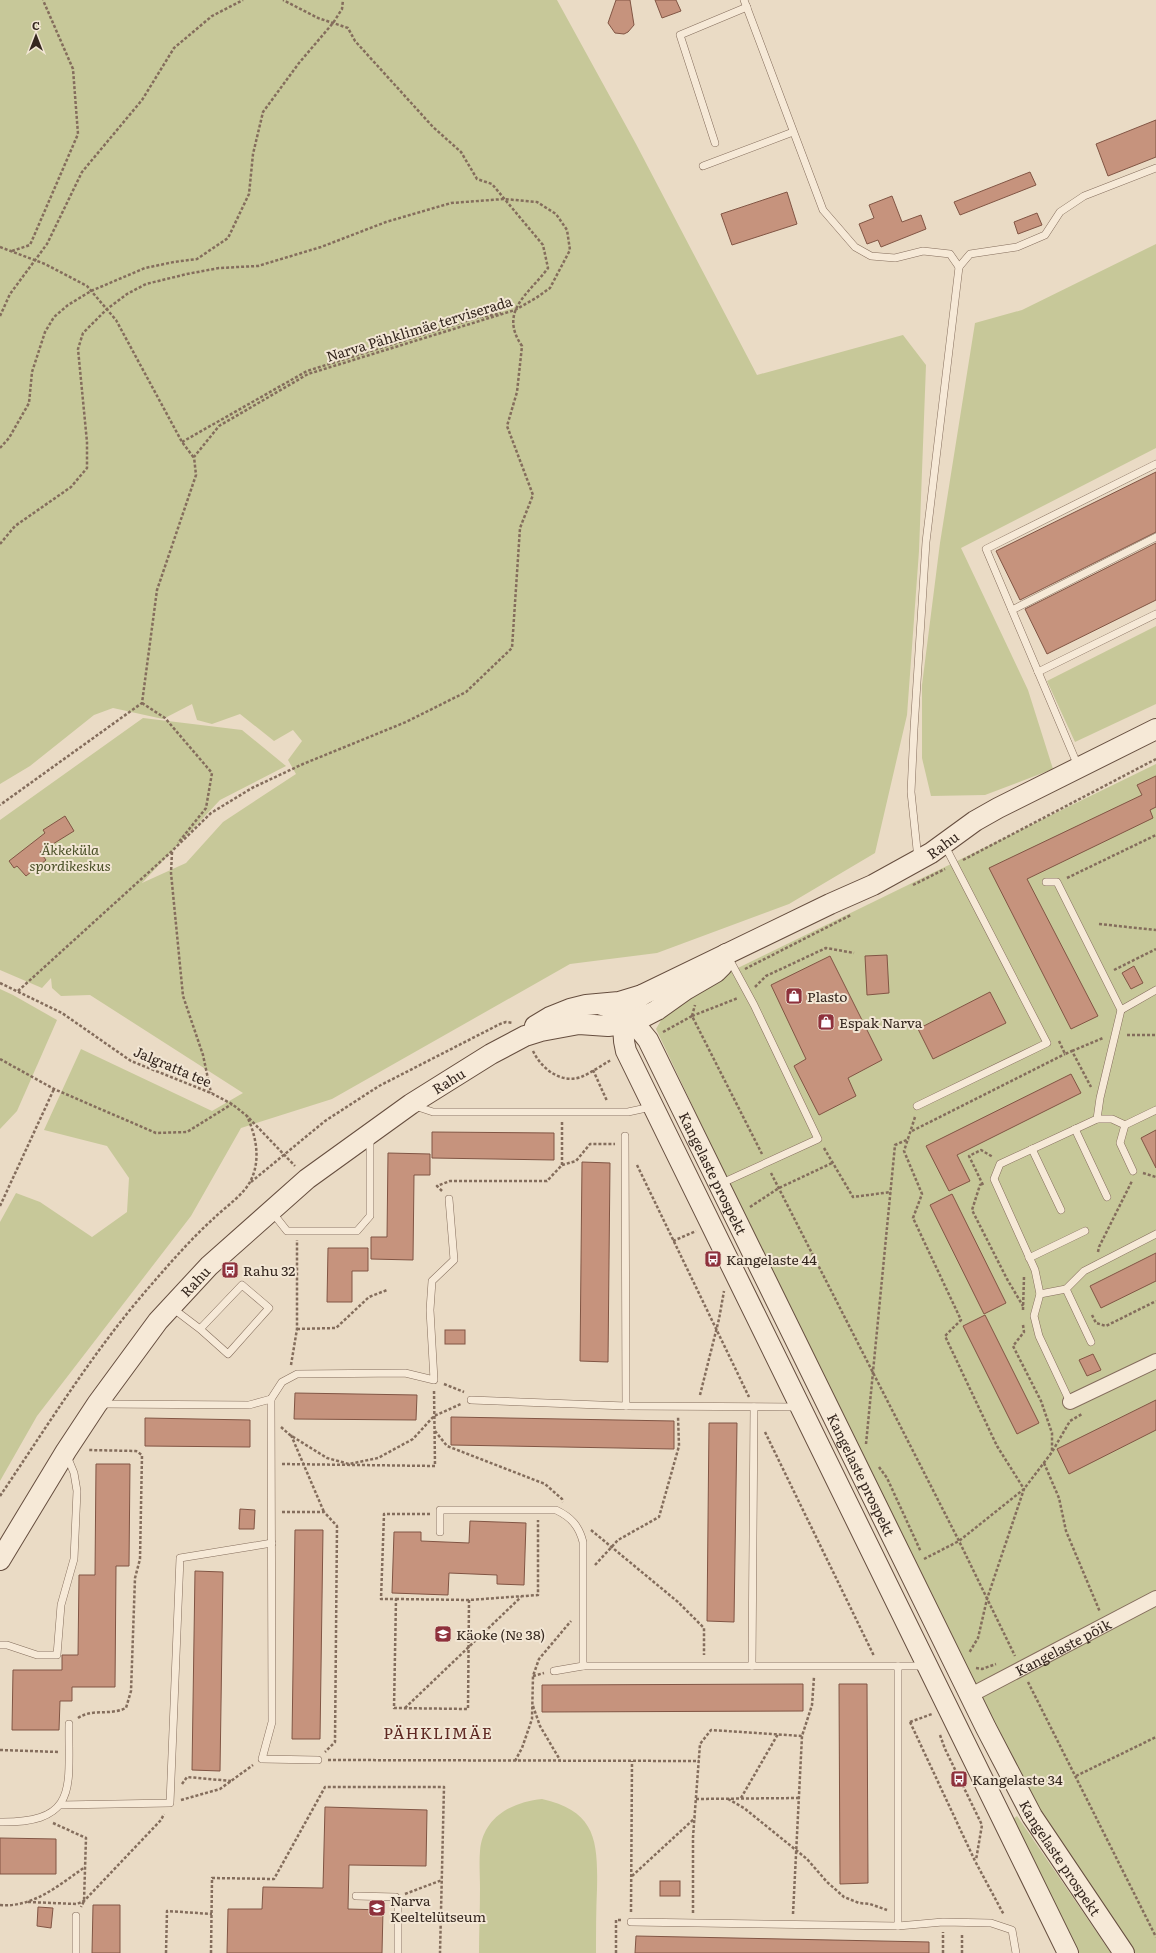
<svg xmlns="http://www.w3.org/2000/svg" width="1156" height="1953" font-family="Literata,serif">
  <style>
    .green { fill: #c7c899 }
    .building { fill: #c6937d; stroke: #815544 }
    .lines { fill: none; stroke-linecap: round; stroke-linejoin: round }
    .service-casing { stroke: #846d5c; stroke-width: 8 }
    .minor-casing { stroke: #846d5c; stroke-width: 16 }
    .secondary-casing { stroke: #664e3f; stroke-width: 22 }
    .path { stroke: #846d5c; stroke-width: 2.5; stroke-dasharray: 3 2; stroke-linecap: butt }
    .service { stroke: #f6e9d7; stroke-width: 7 }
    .minor { stroke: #f6e9d7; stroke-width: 14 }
    .secondary { stroke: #f6e9d7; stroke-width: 20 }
    .labels { text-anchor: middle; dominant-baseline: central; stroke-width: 4; stroke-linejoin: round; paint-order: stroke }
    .street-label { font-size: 14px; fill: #35271f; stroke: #f2e6d4 }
    .park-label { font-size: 14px; font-style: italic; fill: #4a5027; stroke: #f2e6d4 }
    .poi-label { font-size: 14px; fill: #35271f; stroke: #f2e6d4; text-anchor: start }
    .quarter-label { font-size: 16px; letter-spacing: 1px; fill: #5e2822; stroke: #f2e6d4 }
  </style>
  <rect width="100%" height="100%" fill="#eadbc5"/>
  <!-- green -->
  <g class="green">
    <path d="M0,0H557L636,144L757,375L903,335L926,365L919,551L907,715L875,853L789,904L657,953L570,964L332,1099L241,1128L191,1216L37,1416L0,1481V1222L16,1193L40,1202L92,1237L127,1212L129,1178L107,1146L44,1130L81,1049L212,1111L243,1093L90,995L61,996L52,988L51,978L42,988L0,970V820L143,718L242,730L286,766L220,800L142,883L186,863L223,822L296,774L288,760L302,741L293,730L274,741L240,714L212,724L197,720L192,704L163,719L113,708L94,715L30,766L0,784Z"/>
    <path d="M1156,244V448L961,548L1028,690L1053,769L985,795L931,796L922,758V685L940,543L975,323L1022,310Z"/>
    <path d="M1156,626V704L1075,742L1047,681Z"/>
    <path d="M1156,764V1953H1127L1004,1763L656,1029L668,1008L705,984Z"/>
    <path d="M0,989L13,995L57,1020L17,1111L0,1129Z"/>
    <path d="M542,1799C596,1811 598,1841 597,1889C596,1910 596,1932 596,1953H479C479,1931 480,1910 480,1888C480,1876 479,1863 480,1851C483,1817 512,1802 542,1799Z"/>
    <path d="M1017,1816L1111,1953H1077L1013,1819Z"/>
  </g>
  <!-- building -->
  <g class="building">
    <path d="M616,0H630L634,25L628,32L624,34L615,33L608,23Z"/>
    <path d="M655,0H676L681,11L662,18Z"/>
    <path d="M1156,120V157L1108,176L1096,144Z"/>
    <path d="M1030,172L1036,185L960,215L954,202Z"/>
    <path d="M787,192L797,224L732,245L721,214Z"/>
    <path d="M892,196L902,222L921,215L926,229L881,247L878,240L867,244L859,224L874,218L869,205Z"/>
    <path d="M1037,213L1042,225L1018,234L1014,222Z"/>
    <path d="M1156,472V532L1020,600L996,551Z"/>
    <path d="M1156,543V600L1047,654L1025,609Z"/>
    <path d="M1156,776V807L1150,810L1153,818L1027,879L1098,1016L1071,1029L989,868L1142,795L1137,785Z"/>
    <path d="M65,816L74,831L40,852L46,860L26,876L17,866L14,868L9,861L45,833L43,830Z"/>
    <path d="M887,955L889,993L867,995L865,956Z"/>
    <path d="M830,956L882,1060L848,1078L856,1096L819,1115L794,1066L806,1059L771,985Z"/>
    <path d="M1134,966L1143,983L1131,989L1122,973Z"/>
    <path d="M990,992L1006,1023L933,1059L918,1029Z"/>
    <path d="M1071,1074L1081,1093L957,1155L970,1181L949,1191L926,1146Z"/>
    <path d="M1156,1130V1168L1141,1138Z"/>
    <path d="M432,1132L554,1133V1160L432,1158Z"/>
    <path d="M388,1153L430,1154V1175H414L413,1260L371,1259V1237H387Z"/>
    <path d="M582,1162L610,1163L608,1362L580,1361Z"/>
    <path d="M952,1194L1006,1303L984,1314L930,1205Z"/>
    <path d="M328,1248H368V1271H352V1302H327Z"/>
    <path d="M1156,1253V1281L1101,1308L1090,1286Z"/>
    <path d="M985,1315L1039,1423L1017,1434L963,1326Z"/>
    <rect x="445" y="1330" width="20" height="14"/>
    <path d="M1093,1354L1101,1370L1087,1376L1079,1360Z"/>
    <path d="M295,1393L417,1395L416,1420L294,1419Z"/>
    <path d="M1156,1400V1430L1069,1474L1057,1449Z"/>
    <path d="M451,1417L674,1421V1449L451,1445Z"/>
    <path d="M145,1418L250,1420V1447L145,1446Z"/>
    <path d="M709,1423H737L734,1622L707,1621Z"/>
    <path d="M96,1464H130L129,1566H116L115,1687H72V1701H60L59,1730H12L13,1670H62V1655H78L79,1575H95Z"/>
    <path d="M240,1509L255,1510L254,1529H239Z"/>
    <path d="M470,1521L526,1523L524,1585L497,1584V1575L449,1573L448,1595L392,1593L394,1532H421V1541L469,1543Z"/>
    <path d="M295,1530H323L320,1739H292Z"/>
    <path d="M195,1571L223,1572L220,1771L192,1770Z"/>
    <path d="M803,1684V1711L542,1712V1685Z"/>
    <path d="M839,1684H867L868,1883L840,1884Z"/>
    <path d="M325,1807L427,1810L426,1866L349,1865L348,1909L383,1910L382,1953H227L228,1909H262L263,1887L323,1888Z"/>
    <path d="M0,1838L56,1839V1874H0Z"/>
    <rect x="660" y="1881" width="20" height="15"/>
    <path d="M93,1905H120V1953H92Z"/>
    <path d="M38,1907L53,1908L51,1928L37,1926Z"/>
    <path d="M636,1936L929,1942V1953H635Z"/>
  </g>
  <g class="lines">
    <!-- service casing -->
    <g class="service-casing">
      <g id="service">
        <path d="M744,0L823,210L855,247L871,256L895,258L923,251L950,254L959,267"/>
        <path d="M715,143L680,35L747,7"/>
        <path d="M703,166L793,132"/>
        <path d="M1012,610L1156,537"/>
        <path d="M1038,672L1156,614"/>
        <path d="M1078,766L986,549L1156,464"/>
        <path d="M918,859L911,792L914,729L926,542L959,267L970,254L1017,247L1045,235L1060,212L1084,196L1156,168"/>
        <path d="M1046,882H1057L1121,1010L1156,990"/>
        <path d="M415,1106L433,1112H628L651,1107"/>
        <path d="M917,1106L1047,1043L944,844"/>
        <path d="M1097,1119H1112L1125,1125L1156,1110"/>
        <path d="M1125,1125L1120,1143L1133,1171"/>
        <path d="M1075,1129L1107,1197"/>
        <path d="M625,1136L626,1406"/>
        <path d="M1032,1149L1061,1210"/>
        <path d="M720,1184L818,1139L754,1005L728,957"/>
        <path d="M272,1212L287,1231H357L370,1216V1137"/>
        <path d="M1029,1258L1085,1231"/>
        <path d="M1066,1289L1091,1342"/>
        <path d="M1040,1294L1035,1270L994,1179L1000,1164L1097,1119L1100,1098L1121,1010"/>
        <path d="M171,1307L200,1329L228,1354L269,1308L242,1285L200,1329"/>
        <path d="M271,1399L272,1722L262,1759L318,1760"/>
        <path d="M471,1400L626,1406L798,1407"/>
        <path d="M1070,1402L1039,1336L1034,1316L1040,1294L1066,1289L1084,1271L1156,1234"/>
        <path d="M101,1404L249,1405L271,1399L282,1382L297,1374L405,1373L434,1380L430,1310L432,1281L454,1260L449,1199"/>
        <path d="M440,1532V1510H556C571,1517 579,1526 583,1542V1666"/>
        <path d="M0,1645H7L37,1655H57L61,1605L74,1559L77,1491L74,1473L67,1456"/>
        <path d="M752,1666L754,1407"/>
        <path d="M554,1671L583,1666H925"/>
        <path d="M60,1805L170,1803L180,1558L272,1543"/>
        <path d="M0,1822C80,1823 68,1786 69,1724"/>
        <path d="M356,1896L396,1897L398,1904V1953"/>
        <path d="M631,1922L898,1926V1666"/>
        <path d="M898,1926L943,1922L991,1923L1012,1930L1016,1953"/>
        <path d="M76,1953V1916"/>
      </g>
    </g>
    <!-- minor casing -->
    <g class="minor-casing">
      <g id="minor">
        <path d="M1070,1402L1156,1361"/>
        <path id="s1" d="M969,1696L1156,1598"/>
      </g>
    </g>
    <!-- secondary casing -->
    <g class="secondary-casing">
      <g id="secondary">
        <path d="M642,995C625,1010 620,1029 626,1051L1068,1953"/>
        <path id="s2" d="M599,1004C618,1009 636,1024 648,1040L986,1728L1032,1816L1124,1953"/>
        <path id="s3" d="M535,1026L550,1017L570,1009L586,1005L619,1002L642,995L830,904L873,885L931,853L975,821L998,808L1156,729"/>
        <path id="s4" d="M0,1560L66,1451L97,1404L158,1321L209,1266L307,1179L411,1104L491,1054L525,1036L541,1031L579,1024L608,1026L632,1023L657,1010L685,990L716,972L722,966L726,954"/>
      </g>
    </g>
    <!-- path -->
    <g class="path">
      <path d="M0,247L45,264L87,286L116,320L182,442L194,458"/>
      <path d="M12,251L30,245L78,134L73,69L43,0"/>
      <path d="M0,316L10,294L47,244L82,172L142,100L174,48L212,16L243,0"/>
      <path d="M182,442L307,371L476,318L501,313"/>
      <path d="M0,448L9,438L29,403L32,372L45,332L54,317L68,305L91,291L145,268L174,262L197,259L228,238L249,194L253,154L263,112L299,63L333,23L342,9L343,0"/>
      <path d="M0,544L15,526L71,487L87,468V442L78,349L83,333L107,309L127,294L146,284L187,274L219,268L258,266L321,247L386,222L451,203L504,199L537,202L556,214L567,230L570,250L550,288L536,298L515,310L308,374L219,426L194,457L196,475L157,590L142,703L0,805"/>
      <path d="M142,703L165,718L212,773L206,808L178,843"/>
      <path d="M172,852L171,873L183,996L203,1055L211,1093"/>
      <path d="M963,860L1156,759"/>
      <path d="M1067,878L1156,835"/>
      <path d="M913,885L945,869"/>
      <path d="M1099,924L1156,930"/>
      <path d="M745,969L851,915"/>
      <path d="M1114,970L1156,949"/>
      <path d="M0,983L62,1013L131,1061L211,1093L232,1104L247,1116L295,1166"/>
      <path d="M755,987L766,976L826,948L854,953"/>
      <path d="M18,991L171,852L211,813L252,788L303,764L406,722L466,692L512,648L520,528L533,495L507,426L517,392L522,346C498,311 529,294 548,268L543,245L492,184L477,179L461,152L433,127L355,41L348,28L318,18L283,0"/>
      <path d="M692,1016L695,1005"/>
      <path d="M692,1016L738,998"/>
      <path d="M663,1032L692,1016L762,1154"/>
      <path d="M1127,1035H1156"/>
      <path d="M1059,1041L1065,1054L1072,1051L1091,1087"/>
      <path d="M533,1051C541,1068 560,1084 581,1077C591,1073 602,1065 611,1060"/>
      <path d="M1072,1051L1103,1038"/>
      <path d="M0,1059L54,1089L156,1133L187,1132L232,1104"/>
      <path d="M593,1070L607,1101"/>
      <path d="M915,1117L904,1151L922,1194L913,1218L961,1320L945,1336L997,1446L1024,1489L987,1599L978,1638L969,1653"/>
      <path d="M912,1131L1065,1054"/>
      <path d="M824,1148L853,1197L891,1192"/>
      <path d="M562,1165L576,1161L590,1144H615"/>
      <path d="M637,1165L749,1397"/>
      <path d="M771,1173L959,1541L1015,1656"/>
      <path d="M1143,1173L1156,1177"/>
      <path d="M251,1182L325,1121L379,1086L500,1024L506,1022L513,1023"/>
      <path d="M982,1184L980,1185L972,1210L1007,1279L1023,1306"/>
      <path d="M983,1185L969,1156L981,1150L993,1157"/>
      <path d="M442,1191L437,1186L450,1181H547L562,1165V1122"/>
      <path d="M0,1206L54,1089"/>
      <path d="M750,1207L779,1188L832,1163"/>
      <path d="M673,1241L696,1231"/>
      <path d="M1098,1252L1099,1247L1132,1181"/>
      <path d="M1023,1310L1024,1277"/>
      <path d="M1092,1315L1096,1323L1106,1326L1156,1301"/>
      <path d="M1023,1325L1024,1332L1013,1346L1041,1401L1052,1433V1452"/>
      <path d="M297,1329L336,1328L369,1297L387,1290"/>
      <path d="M291,1365L297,1329V1240"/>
      <path d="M444,1384L464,1392"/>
      <path d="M700,1395L719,1319L724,1291"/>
      <path d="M281,1427L290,1435L327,1458L349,1464L378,1458L413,1439L434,1416L461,1404"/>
      <path d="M435,1431L447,1446L545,1484L562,1499L563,1502"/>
      <path d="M765,1432L874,1656"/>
      <path d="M291,1435L324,1512"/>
      <path d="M866,1444L895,1145L909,1139"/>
      <path d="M1044,1463L1059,1498L1066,1531L1100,1612"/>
      <path d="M282,1464L435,1466L434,1389"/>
      <path d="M879,1467L887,1478L921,1552"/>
      <path d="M0,1496C48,1425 94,1350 151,1285C171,1262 191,1239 213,1219C225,1207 244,1195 251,1180C261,1159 256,1136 247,1116"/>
      <path d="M282,1512H324L337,1526L335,1742L325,1752"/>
      <path d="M430,1514H384L381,1599H396L394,1708L468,1709L469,1600"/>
      <path d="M591,1530L678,1602L704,1628V1655"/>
      <path d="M924,1559L959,1541L1024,1489L1052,1452L1070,1421L1082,1414"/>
      <path d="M595,1565L618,1540L659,1517L679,1446L678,1416"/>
      <path d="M396,1599L469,1600L538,1595V1520"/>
      <path d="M976,1668L982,1669L996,1664"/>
      <path d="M533,1676L544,1673"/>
      <path d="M1028,1682L1156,1937"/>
      <path d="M533,1706L540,1726L560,1760"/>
      <path d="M405,1708L521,1597"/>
      <path d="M78,1718C93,1708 109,1716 126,1708L131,1691L135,1578L140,1559L142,1455L136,1451L88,1450"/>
      <path d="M910,1722L975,1861L1004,1915"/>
      <path d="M910,1722L932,1714"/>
      <path d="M940,1735L945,1749L982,1825L976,1860"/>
      <path d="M0,1750L59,1752"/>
      <path d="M328,1760L699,1761"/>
      <path d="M515,1761L522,1748L532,1719L533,1676L539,1659L571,1621"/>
      <path d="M1076,1776L1156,1737"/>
      <path d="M182,1784L187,1777L231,1781"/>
      <path d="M741,1798L778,1734"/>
      <path d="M696,1799L799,1798"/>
      <path d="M728,1799L744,1808L807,1859L827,1882L844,1897L859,1903L870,1904L887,1910"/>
      <path d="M181,1800L220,1789L253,1765"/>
      <path d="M53,1823L86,1838L84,1901L81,1907"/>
      <path d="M632,1876L695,1818"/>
      <path d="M405,1894L442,1880"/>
      <path d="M28,1902L77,1904L84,1901L161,1820L164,1814"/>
      <path d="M0,1905C33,1908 59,1885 85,1867"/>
      <path d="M631,1912L632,1761"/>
      <path d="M693,1913V1837L700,1744L711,1730L802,1736"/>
      <path d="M793,1914L802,1736L812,1705L814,1677"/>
      <path d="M166,1953L167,1911L212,1914"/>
      <path d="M211,1953L212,1878L274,1879L325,1787H444L440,1953"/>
      <path d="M616,1953V1920H621"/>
      <path d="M943,1953V1932"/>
      <path d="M962,1953V1934"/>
    </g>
    <!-- service -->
    <use href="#service" class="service"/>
    <!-- minor -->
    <use href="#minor" class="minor"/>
    <!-- secondary -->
    <use href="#secondary" class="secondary"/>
  </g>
  <!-- icons -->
  <defs>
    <g id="shop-square" transform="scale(0.9)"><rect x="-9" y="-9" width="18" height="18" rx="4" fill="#8e313c" stroke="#f2e6d4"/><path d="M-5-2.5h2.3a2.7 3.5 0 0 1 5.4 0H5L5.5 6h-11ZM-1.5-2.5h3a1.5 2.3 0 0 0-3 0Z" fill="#fff"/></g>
    <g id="bus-square" transform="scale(0.9)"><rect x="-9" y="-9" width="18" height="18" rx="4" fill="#8e313c" stroke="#f2e6d4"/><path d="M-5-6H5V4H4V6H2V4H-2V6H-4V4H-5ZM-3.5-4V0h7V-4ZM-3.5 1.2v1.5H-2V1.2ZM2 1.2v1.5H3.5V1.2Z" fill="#fff"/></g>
    <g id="school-square" transform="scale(0.9)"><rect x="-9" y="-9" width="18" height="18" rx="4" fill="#8e313c" stroke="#f2e6d4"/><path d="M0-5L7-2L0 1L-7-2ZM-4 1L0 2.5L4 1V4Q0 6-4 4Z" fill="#fff"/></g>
  </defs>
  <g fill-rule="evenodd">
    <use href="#shop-square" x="794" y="996"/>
    <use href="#shop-square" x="826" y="1022"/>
    <use href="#bus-square" x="713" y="1259"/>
    <use href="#bus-square" x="230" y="1270"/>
    <use href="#school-square" x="443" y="1634"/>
    <use href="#bus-square" x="959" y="1779"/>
    <use href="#school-square" x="377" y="1908"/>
  </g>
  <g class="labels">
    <!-- street labels -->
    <g class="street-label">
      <text transform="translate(419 328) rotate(-17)">Narva Pähklimäe terviserada</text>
      <text stroke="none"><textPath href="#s3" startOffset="449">Rahu</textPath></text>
      <text transform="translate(173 1066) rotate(23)">Jalgratta tee</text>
      <text stroke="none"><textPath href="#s4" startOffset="665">Rahu</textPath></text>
      <text stroke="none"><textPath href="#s2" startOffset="210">Kangelaste prospekt</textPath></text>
      <text stroke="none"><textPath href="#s4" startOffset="341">Rahu</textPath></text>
      <text stroke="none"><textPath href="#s2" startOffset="546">Kangelaste prospekt</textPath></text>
      <text stroke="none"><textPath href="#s1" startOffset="106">Kangelaste põik</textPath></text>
      <text stroke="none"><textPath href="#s2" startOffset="978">Kangelaste prospekt</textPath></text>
    </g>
    <!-- park labels -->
    <g class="park-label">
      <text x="70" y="849">Äkkeküla<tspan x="70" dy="16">spordikeskus</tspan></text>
    </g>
    <!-- poi labels -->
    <g class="poi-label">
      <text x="807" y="996">Plasto</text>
      <text x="839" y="1022">Espak Narva</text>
      <text x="726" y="1259">Kangelaste 44</text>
      <text x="243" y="1270">Rahu 32</text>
      <text x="456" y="1634">Käoke (№ 38)</text>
      <text x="972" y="1779">Kangelaste 34</text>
      <text x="390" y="1900">Narva<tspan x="390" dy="16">Keeltelütseum</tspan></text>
    </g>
    <!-- quarter labels -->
    <g class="quarter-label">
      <text x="438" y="1732">PÄHKLIMÄE</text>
    </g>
  </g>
  <!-- north arrow -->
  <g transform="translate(36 36)" stroke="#f2e6d4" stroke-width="3" paint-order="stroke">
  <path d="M0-3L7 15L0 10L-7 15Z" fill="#35271f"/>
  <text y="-6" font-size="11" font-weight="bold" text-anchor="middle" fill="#35271f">С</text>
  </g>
</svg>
